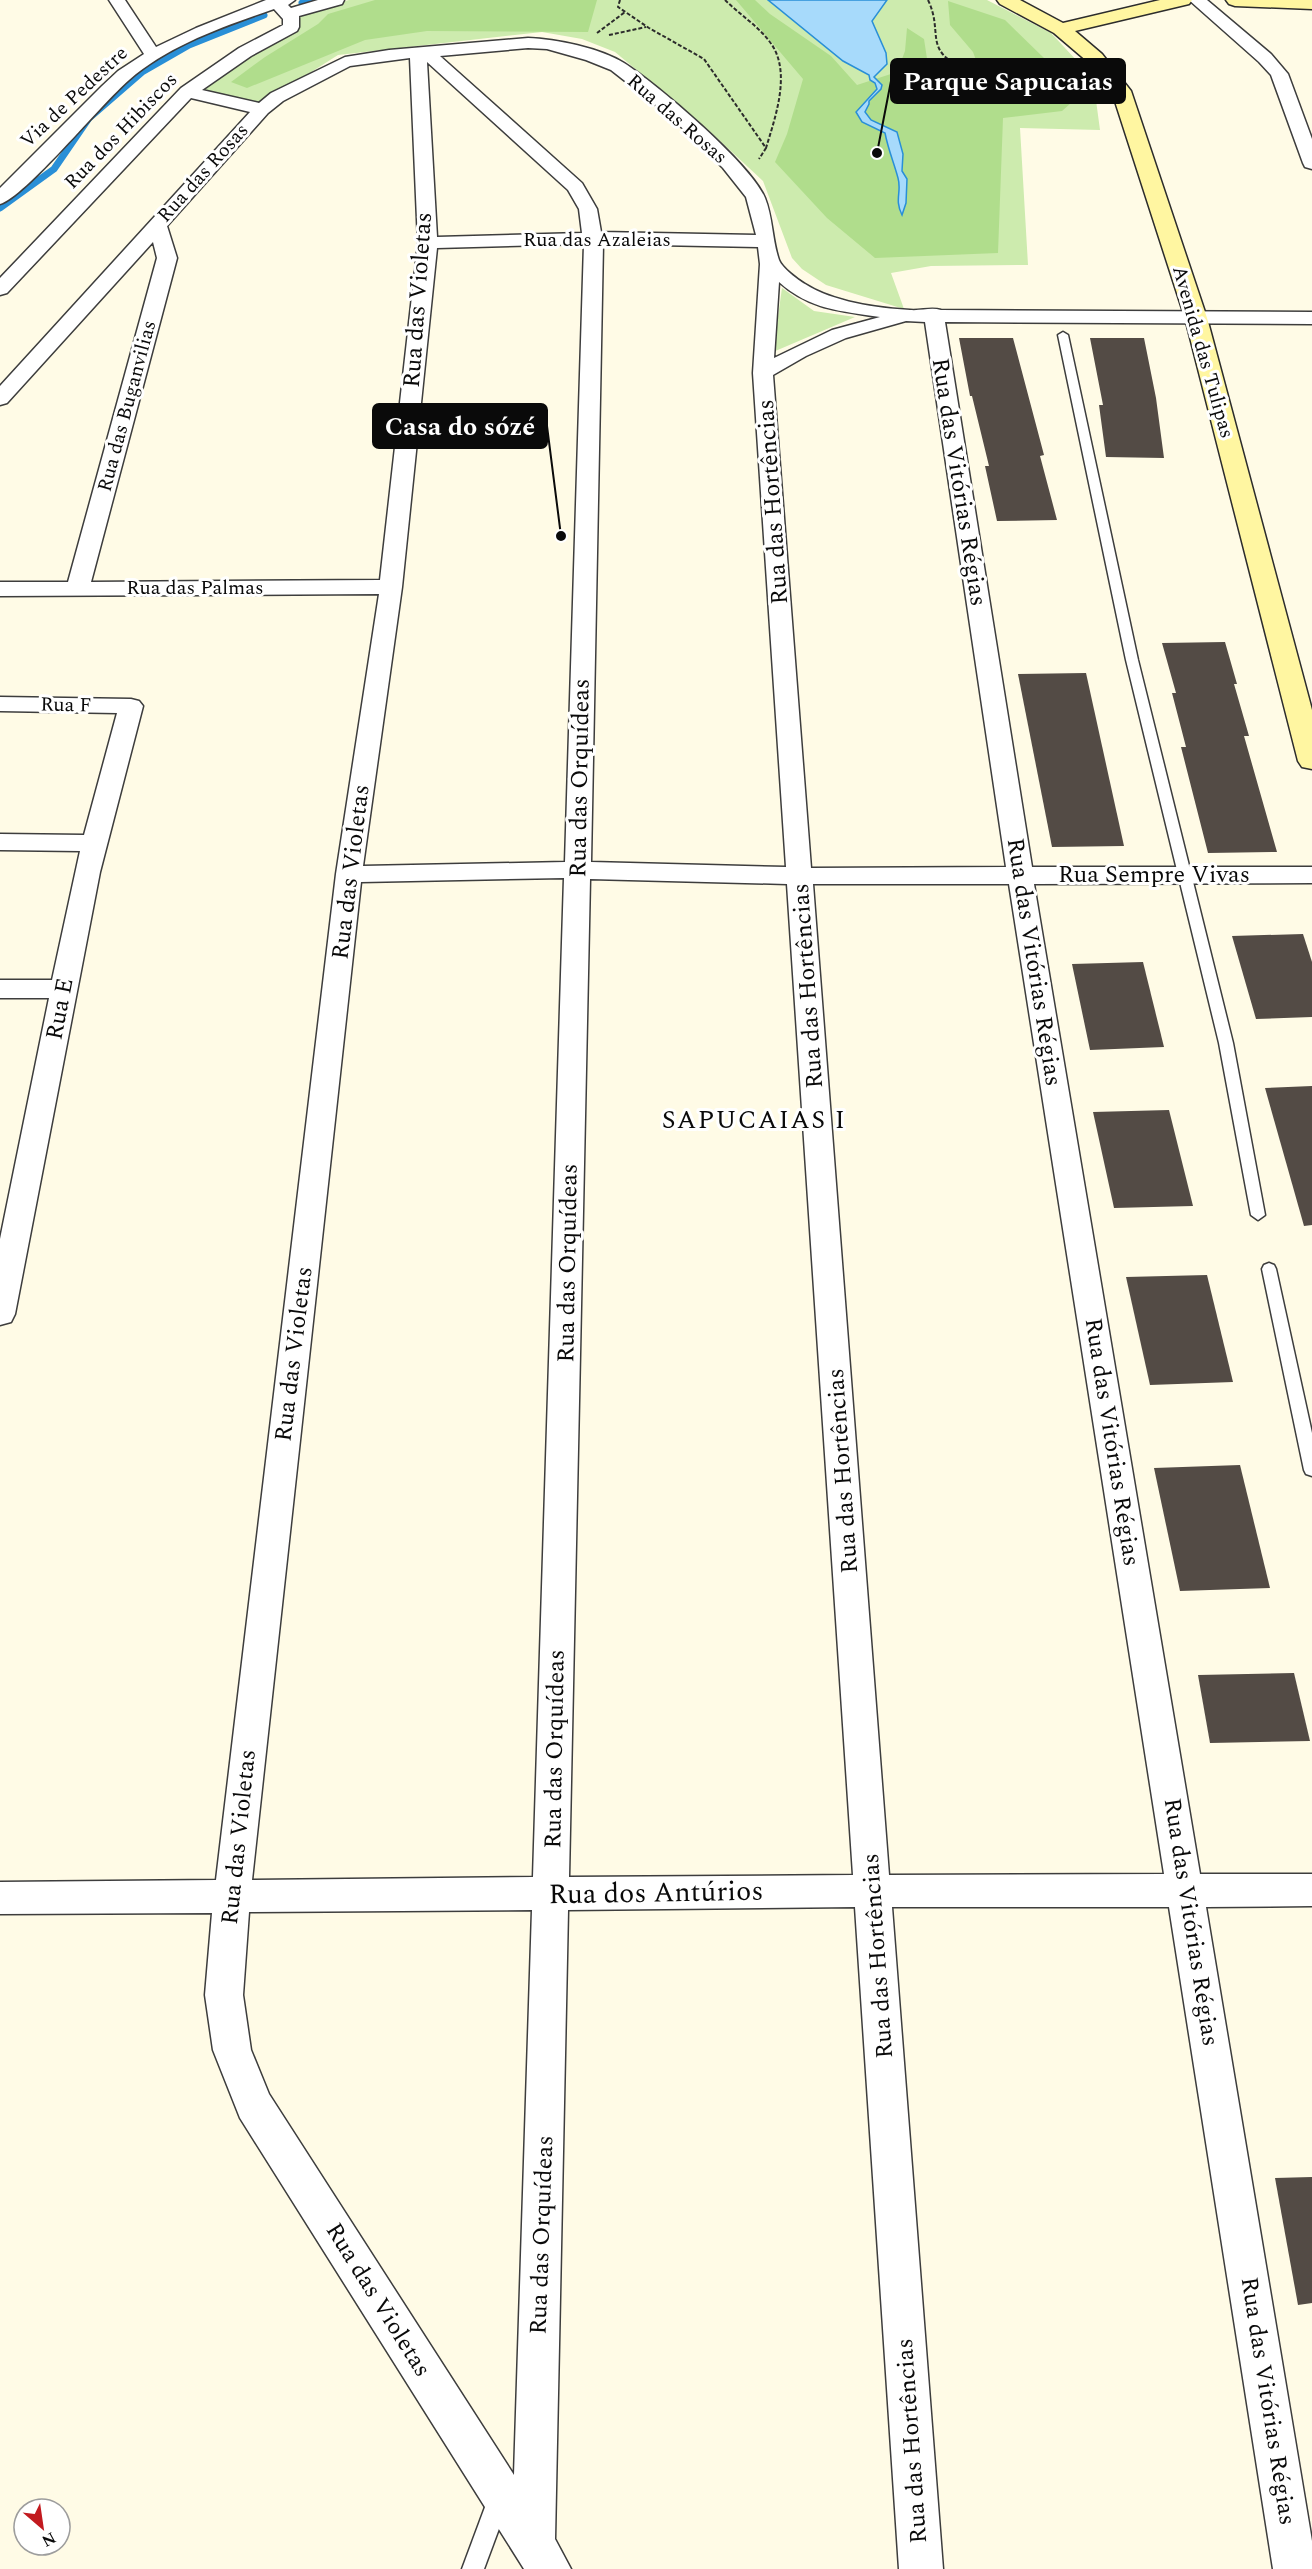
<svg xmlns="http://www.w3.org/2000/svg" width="1312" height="2569" font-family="Spectral,serif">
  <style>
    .green { fill: #cdebae }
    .forest { fill: #b0dd8c }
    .water { fill: #a7dafb; stroke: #298fd7; stroke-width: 1.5 }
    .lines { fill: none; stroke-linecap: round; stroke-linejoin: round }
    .stream { stroke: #298fd7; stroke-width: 7 }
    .building { fill: #534b45 }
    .lane-casing { stroke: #3d3d3d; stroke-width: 3 }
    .street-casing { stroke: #3d3d3d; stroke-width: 3 }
    .secondary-casing { stroke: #2c2c2c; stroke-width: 3 }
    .path { stroke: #2c2c2c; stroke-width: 2; stroke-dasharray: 4 2; stroke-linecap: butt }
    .lane { fill: #fff; fill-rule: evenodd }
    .street { fill: #fff; fill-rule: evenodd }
    .secondary { fill: #fff6a1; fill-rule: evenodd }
    .labels { text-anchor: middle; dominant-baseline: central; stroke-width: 6; stroke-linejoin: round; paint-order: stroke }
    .far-street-label { font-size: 20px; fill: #0a0a0a; stroke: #fff }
    .street-label { font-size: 24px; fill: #0a0a0a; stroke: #fff }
    .neighbourhood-label { font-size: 26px; letter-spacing: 1.5px; fill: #0a0a0a; stroke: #fff }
    .near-street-label { font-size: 28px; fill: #0a0a0a; stroke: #fff }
    .leader { fill: none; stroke: #0a0a0a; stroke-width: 2 }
    .callout-dot { fill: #0a0a0a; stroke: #fff; stroke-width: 2 }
    .callout { fill: #0a0a0a; stroke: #0a0a0a; stroke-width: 2 }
    .callout-label { font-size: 26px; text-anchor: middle; font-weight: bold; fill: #fff }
  </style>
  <rect width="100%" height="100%" fill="#fffbe6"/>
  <!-- green -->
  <g class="green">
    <path d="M349,0H987L1051,33L1093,78L1100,130L1020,128L1028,265L931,266L891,273L904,309L826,285L802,269L792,258L763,181L705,127L615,52L582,39L542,32L338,55L259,105L199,89L294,30L299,13Z"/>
    <path d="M782,288L814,311L855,317L773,352Z"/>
  </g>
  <!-- forest -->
  <g class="forest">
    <path d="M375,0H597L588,32L427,31L365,40L247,88L231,82L265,57L318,24L328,14Z"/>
    <path d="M736,0H755L770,14L831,56L857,85L897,72L905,51L907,28L924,39L928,65L952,88L982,76L973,52L950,25L948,1L1005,20L1081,94L1062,111L1003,118L998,253L875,258L827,218L775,162L787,134L803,79Z"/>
  </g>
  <!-- water -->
  <path class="water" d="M768,0H887L872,21L886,53L887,64L874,77L882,85L881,89L869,101V104L865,112L871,120L897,132L903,154L902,171L907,179L906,203L902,215C894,199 902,192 898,178C894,163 888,149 885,133L862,122L856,112L877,89L875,83L870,80L869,75L843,61Z"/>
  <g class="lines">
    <!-- stream -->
    <g class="stream">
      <path d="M302,3L313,0"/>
      <path d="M0,208L54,169L89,118L142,72L189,45L264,15"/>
    </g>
  </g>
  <!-- building -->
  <g class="building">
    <path d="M959,338H1013L1044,455L1040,456L1057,520L997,521L985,466H989L972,396H970Z"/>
    <path d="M1090,338H1144L1156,398L1164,458L1106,457L1099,405H1103Z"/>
    <path d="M1225,642L1237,684H1234L1249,736H1244L1277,852L1208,853L1181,747H1186L1172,693H1176L1162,643Z"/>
    <path d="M1086,673L1124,846L1052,847L1018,674Z"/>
    <path d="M1303,934L1312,962V1017L1256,1019L1232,936Z"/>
    <path d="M1143,962L1164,1047L1090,1050L1072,964Z"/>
    <path d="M1312,1086V1225L1304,1226L1265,1088Z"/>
    <path d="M1169,1110L1193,1206L1114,1208L1093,1112Z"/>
    <path d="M1207,1275L1233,1382L1150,1385L1126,1277Z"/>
    <path d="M1240,1465L1270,1588L1180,1591L1154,1468Z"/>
    <path d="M1294,1673L1310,1741L1210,1743L1198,1675Z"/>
    <path d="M1312,2177V2303L1298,2305L1275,2178Z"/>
  </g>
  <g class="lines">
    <!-- lane casing -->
    <g class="lane-casing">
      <g id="lane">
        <path d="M1063,332L1068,335L1138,660L1233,1043L1265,1215L1258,1220L1251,1215L1219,1043L1126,660L1058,335Z"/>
        <path d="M1269,1263L1274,1265L1276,1269L1312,1433V1476L1306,1474L1304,1470L1262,1269L1264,1265Z"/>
        <path d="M499,2488L507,2491L510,2499L484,2569H462L491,2491Z"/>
      </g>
    </g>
    <!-- street casing -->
    <g class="street-casing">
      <g id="street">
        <path d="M109,0H125L156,47L196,28L266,0H295L288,5L291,8L318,0H344L342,4L299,16V27L297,31L251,56L202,90L259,103L271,93L345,57L389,50L528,38C556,39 600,48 624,63C657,84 751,164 765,198C773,218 772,240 779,260C782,268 798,280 805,284C833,302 877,308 910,310C921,311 931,307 941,310L1312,312V324L945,322L1032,867H1312V883L1034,884L1200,1874H1312V1906L1206,1907L1312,2541V2569H1273L1169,1907H892L943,2569H899L855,1907L568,1910L555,2539L571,2569H524L240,2118L213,2050L205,1995L212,1913L0,1914V1882L216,1880L336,874L379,594L0,596V582H68L157,258L153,242L7,403L0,405V386L250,112L191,98L7,293L0,295V278L181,88L239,48L283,25V19L274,9C225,26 169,45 129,80C103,102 24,198 0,204V188L102,86L118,71L144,54ZM528,48L547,49L586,60L611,70L671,117L723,168L746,197L756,235L601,232L597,209L582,183L440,56ZM410,58L418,243L380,580L91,582L177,258L167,226L268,113L283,101L350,66ZM427,62L568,190L579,209L582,233L437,237ZM584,244L565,862L363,866L402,587L437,248ZM603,244L758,247L760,264L753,373L786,867L591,862ZM779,282C810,310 841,311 880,317L832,330L774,358ZM906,321L925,322L1006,867L811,868L773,375L806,356L846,338ZM564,878L533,1877L252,1880L361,882ZM590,879L787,884L853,1875L569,1877ZM813,884H1009L1164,1874L889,1875ZM532,1910L514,2475L269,2094L251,2050L243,1995L249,1912Z"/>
        <path d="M1189,0H1207L1271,54L1288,74L1312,139V169L1305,167L1303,163L1271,75L1259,62Z"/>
        <path d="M0,697L131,699L139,701L143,706L100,872L15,1314L11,1322L0,1325V1239L49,998H0V980H52L80,851L0,850V834L84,835L117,713L0,711Z"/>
      </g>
    </g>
    <!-- secondary casing -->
    <g class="secondary-casing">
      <g id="secondary">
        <path d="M997,0H1020L1063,23L1160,0H1192L1189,4L1075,31L1102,54L1131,91L1207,318L1312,710V769L1302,767L1298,761L1185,318L1112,92L1088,62L1054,33L1000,4Z"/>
        <path d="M1226,0H1312V9L1235,6L1229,4Z"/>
      </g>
    </g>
    <!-- path -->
    <g class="path">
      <path d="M620,0L618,7L649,28L704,59L766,148L759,159"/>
      <path d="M725,0C740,15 760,27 772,45C791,74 775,118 766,148"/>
      <path d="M928,0C944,33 922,50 965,69"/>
      <path d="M597,33L625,12"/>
      <path d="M609,35L646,27"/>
    </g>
    <!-- lane -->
    <use href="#lane" class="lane"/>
    <!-- street -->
    <use href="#street" class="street"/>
    <!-- secondary -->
    <use href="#secondary" class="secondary"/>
  </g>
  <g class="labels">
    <!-- far-street labels -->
    <g class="far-street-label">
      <text transform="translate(74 97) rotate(-43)">Via de Pedestre</text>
      <text transform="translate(677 119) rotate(41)">Rua das Rosas</text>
      <text transform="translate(121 131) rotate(-46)">Rua dos Hibiscos</text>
      <text transform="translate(203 173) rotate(-48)">Rua das Rosas</text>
      <text x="597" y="240">Rua das Azaleias</text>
      <text transform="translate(1203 352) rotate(74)">Avenida das Tulipas</text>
      <text transform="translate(127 406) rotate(-75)">Rua das Buganvilias</text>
      <text x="195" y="588">Rua das Palmas</text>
      <text transform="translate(66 705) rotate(1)">Rua F</text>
    </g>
    <!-- street labels -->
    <g class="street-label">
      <text transform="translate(418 300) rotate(-86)">Rua das Violetas</text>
      <text transform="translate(959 482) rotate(81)">Rua das Vitórias Régias</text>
      <text transform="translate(773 502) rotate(-94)">Rua das Hortências</text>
      <text transform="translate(580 778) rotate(-89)">Rua das Orquídeas</text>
      <text transform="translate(351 872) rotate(-83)">Rua das Violetas</text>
      <text x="1154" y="875">Rua Sempre Vivas</text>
      <text transform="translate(1034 962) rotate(81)">Rua das Vitórias Régias</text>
      <text transform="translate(808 986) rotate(-94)">Rua das Hortências</text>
      <text transform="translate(60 1009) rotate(-79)">Rua E</text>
      <text transform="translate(568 1263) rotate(-89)">Rua das Orquídeas</text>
      <text transform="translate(294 1354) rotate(-83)">Rua das Violetas</text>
      <text transform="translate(1112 1442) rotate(81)">Rua das Vitórias Régias</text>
      <text transform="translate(843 1471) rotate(-94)">Rua das Hortências</text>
      <text transform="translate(555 1749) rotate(-89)">Rua das Orquídeas</text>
      <text transform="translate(239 1837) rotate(-84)">Rua das Violetas</text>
      <text transform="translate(1191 1922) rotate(81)">Rua das Vitórias Régias</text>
      <text transform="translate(878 1956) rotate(-94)">Rua das Hortências</text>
      <text transform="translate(542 2235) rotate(-88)">Rua das Orquídeas</text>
      <text transform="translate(378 2300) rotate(58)">Rua das Violetas</text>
      <text transform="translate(1268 2401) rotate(81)">Rua das Vitórias Régias</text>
      <text transform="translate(912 2441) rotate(-94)">Rua das Hortências</text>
    </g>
    <!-- neighbourhood labels -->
    <g class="neighbourhood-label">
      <text x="754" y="1120">SAPUCAIAS I</text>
    </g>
    <!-- near-street labels -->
    <g class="near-street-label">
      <text transform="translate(656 1893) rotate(-1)">Rua dos Antúrios</text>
    </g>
  </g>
  <!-- callouts -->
  <path class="leader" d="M877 153L891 81M561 536L547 426"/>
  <g class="callout-dot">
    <circle cx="877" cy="153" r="6"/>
    <circle cx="561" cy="536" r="6"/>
  </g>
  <g class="callout">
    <rect x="891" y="59" width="234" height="44" rx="6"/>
    <rect x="373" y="404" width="174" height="44" rx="6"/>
  </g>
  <g class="callout-label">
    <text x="1008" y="90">Parque Sapucaias</text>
    <text x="460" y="435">Casa do sózé</text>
  </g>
  <!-- north arrow -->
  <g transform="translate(42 2527) rotate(151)"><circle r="28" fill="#ffffff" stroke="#9d9d9d" stroke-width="1.5"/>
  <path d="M0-4.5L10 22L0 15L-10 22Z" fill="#c21a1f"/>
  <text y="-9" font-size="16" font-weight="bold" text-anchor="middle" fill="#0a0a0a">N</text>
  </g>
</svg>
